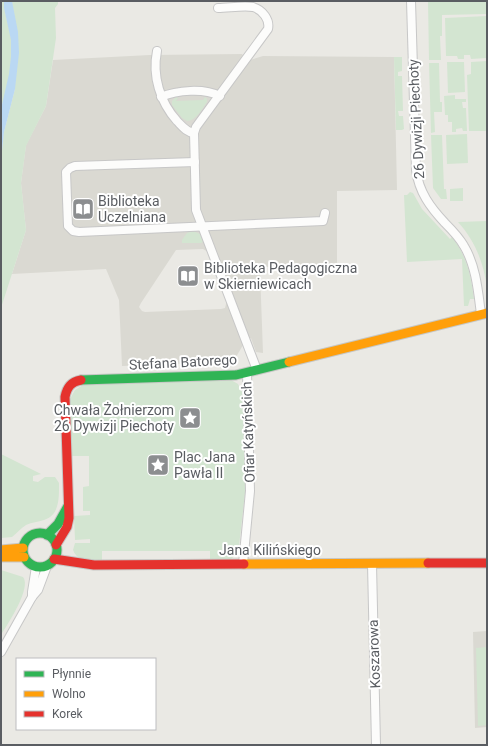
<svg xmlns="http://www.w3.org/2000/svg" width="488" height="746" font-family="Roboto,sans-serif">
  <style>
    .education { fill: #dad9d2; fill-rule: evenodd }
    .green { fill: #d3e5d1 }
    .water { fill: #bad8f3 }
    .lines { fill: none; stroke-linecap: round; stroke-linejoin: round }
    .street-casing { stroke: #c7c7c7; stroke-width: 10 }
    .fast-casing { stroke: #c6c6c4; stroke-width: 11 }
    .slow-casing { stroke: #c6c6c4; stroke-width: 11 }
    .jam-casing { stroke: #c6c6c4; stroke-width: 11 }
    .street { stroke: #fcfcfb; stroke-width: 8 }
    .fast { stroke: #30b455; stroke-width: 9 }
    .slow { stroke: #ff9f0a; stroke-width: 9 }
    .jam { stroke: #e5322d; stroke-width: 9 }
    .labels { text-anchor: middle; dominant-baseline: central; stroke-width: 4; stroke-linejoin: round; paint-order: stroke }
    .street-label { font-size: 14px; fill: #5a5d62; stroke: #fff }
    .poi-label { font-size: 14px; fill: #5a5d62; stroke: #fff; text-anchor: start }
  </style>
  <rect width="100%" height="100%" fill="#eae9e4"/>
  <!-- education -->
  <g class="education">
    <path d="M242,54L244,57L250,60L263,56L394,57L397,190L337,191V266L264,267L260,271L263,353L256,352L251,338L242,341L243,345L236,357H227V362L122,366L119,300L106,269L12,274L26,230L21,183L26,145L46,106L53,60L150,55ZM203,249L208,252L226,300V304L225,308L221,309L145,312L142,311L139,307L141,303L176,250Z"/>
    <path d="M487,631V727L475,728L473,632Z"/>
  </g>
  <!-- green -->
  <g class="green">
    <path d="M1,1H4C4,13 9,25 11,38C14,61 8,87 1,109Z"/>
    <path d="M12,1H58V4L55,8L56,38L46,106L26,146L21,183L26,230L1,308L2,149L4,132L15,89Z"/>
    <path d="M428,1H487V14L442,15V36H440L441,60H429Z"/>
    <path d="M487,16V58L471,59L470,55H464V59H458L457,56H446L445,18Z"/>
    <path d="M394,57H402V71L398,72V76H402L403,111H398L399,116H403L404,129L402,130H396Z"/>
    <path d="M487,61V131H469L467,75L471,74V62Z"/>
    <path d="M447,62H464L465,92L448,93Z"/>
    <path d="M429,63H439L440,102H442V112H434L435,132L431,133Z"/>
    <path d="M455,95V99H466V102H462L463,108H466L467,131H463L462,128L456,129V132H452V122H448V115H445L444,96Z"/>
    <path d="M176,97L178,98L176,101L203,100L205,97L207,99V102C202,109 196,121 187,121L182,118L172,105V101Z"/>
    <path d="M467,134L468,163L447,164L446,135Z"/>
    <path d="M431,135H442L444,189H446L447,199H441L433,188Z"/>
    <path d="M463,188V201H450V189Z"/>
    <path d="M410,192L413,193L422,209L450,239L452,237C467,256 471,276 474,299H470L468,306H464L462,259L407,262L404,195H407Z"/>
    <path d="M487,221V287C483,261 475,241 458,222Z"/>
    <path d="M193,231L200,234L203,242L201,243H182V240L187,233Z"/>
    <path d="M231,380L238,384L242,392L246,474L245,493L239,546L237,554L231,559L210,560V551H102V560C91,560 78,563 73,550L75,543H90V539L75,540L74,516L90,515V511H83V487L89,486V456H71L70,399L75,390L83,385Z"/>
    <path d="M1,454L41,474L33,476V481L38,482L45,477H55L59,483C59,497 60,515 44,520C38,522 32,522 26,525C21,528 16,534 12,537L1,538Z"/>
    <path d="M1,570L23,577C32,588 7,625 1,635Z"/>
    <path d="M487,647V725L478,726L476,648Z"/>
  </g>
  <!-- water -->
  <path class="water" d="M4,1H12L18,32L19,53L15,89L4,132L1,160V109L9,74L11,57V40L4,8Z"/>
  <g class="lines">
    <!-- street casing -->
    <g class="street-casing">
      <g id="street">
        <path d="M411,1L416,170C419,192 430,207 445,223C452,230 459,237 464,246C476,266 478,291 481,314"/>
        <path d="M218,8C228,8 244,5 253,7C263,10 270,20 268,29L196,127L194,133L196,210L257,370"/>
        <path d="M157,51C152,76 160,102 177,121C182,126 186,132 194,133"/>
        <path d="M161,97C177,90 204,88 220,96"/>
        <path d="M195,162L75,166L70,168L66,172L68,226L73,231L79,232L323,221L325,213"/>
        <path d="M243,564L250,491L247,373"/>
        <path d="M372,564L376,745"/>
        <path d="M32,597V592L36,567"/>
        <path d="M1,652L32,597L38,590L47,566"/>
      </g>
    </g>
    <!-- fast casing -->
    <g class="fast-casing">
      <g id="fast">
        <path d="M81,380L236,375L289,362"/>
        <circle cx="40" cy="550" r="17"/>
        <path d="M47,535L58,524L68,506"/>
      </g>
    </g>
    <!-- slow casing -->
    <g class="slow-casing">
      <g id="slow">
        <path d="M289,362L487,313"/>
        <path d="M1,550L23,548"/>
        <path d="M1,557H24"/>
        <path d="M244,564L428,563"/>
      </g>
    </g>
    <!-- jam casing -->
    <g class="jam-casing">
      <g id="jam">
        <path d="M56,545L67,527L69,518L65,397C67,387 71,382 81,380"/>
        <path d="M54,559L94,565L244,564"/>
        <path d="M428,563H487"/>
      </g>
    </g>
    <!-- street -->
    <use href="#street" class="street"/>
    <!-- fast -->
    <use href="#fast" class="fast"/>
    <!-- slow -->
    <use href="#slow" class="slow"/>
    <!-- jam -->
    <use href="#jam" class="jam"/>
  </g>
  <!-- icons -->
  <defs>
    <g id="library-square" transform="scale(1.15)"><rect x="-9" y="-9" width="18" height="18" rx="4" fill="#8c8e90" stroke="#fff"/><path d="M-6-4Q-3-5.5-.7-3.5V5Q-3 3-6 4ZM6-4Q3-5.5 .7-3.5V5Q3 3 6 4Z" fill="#fff"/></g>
    <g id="sight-square" transform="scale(1.15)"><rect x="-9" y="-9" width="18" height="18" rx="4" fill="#8c8e90" stroke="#fff"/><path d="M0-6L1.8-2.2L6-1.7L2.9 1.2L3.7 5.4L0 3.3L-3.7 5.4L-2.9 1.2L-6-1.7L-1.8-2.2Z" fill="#fff"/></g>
  </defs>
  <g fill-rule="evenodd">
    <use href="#library-square" x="83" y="209"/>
    <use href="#library-square" x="188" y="276"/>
    <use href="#sight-square" x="190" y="418"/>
    <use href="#sight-square" x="158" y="465"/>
  </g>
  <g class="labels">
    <!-- street labels -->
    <g class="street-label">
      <text transform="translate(416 119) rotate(-93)">26 Dywizji Piechoty</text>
      <text transform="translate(183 362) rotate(-3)">Stefana Batorego</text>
      <text transform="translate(248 432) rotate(-92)">Ofiar Katyńskich</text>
      <text x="270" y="550">Jana Kilińskiego</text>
      <text transform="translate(374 654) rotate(-92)">Koszarowa</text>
    </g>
    <!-- poi labels -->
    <g class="poi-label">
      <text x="98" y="201">Biblioteka<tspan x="98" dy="16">Uczelniana</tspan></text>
      <text x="204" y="268">Biblioteka Pedagogiczna<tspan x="204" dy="16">w Skierniewicach</tspan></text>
      <text x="174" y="410" text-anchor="end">Chwała Żołnierzom<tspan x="174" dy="16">26 Dywizji Piechoty</tspan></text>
      <text x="174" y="457">Plac Jana<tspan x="174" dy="16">Pawła II</tspan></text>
    </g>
  </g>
  <!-- border -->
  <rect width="488" height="746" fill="none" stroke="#5a5d62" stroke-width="4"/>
  <!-- legend -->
  <rect x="16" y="658" width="140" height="72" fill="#ffffff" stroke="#bdbec0"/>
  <rect x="24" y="671" width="20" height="6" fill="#30b455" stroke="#bdbec0"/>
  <text x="52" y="678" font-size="12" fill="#5a5d62">Płynnie</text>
  <rect x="24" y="691" width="20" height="6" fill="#ff9f0a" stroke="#bdbec0"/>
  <text x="52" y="698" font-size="12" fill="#5a5d62">Wolno</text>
  <rect x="24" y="711" width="20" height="6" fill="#e5322d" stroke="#bdbec0"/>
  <text x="52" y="718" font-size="12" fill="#5a5d62">Korek</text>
</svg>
